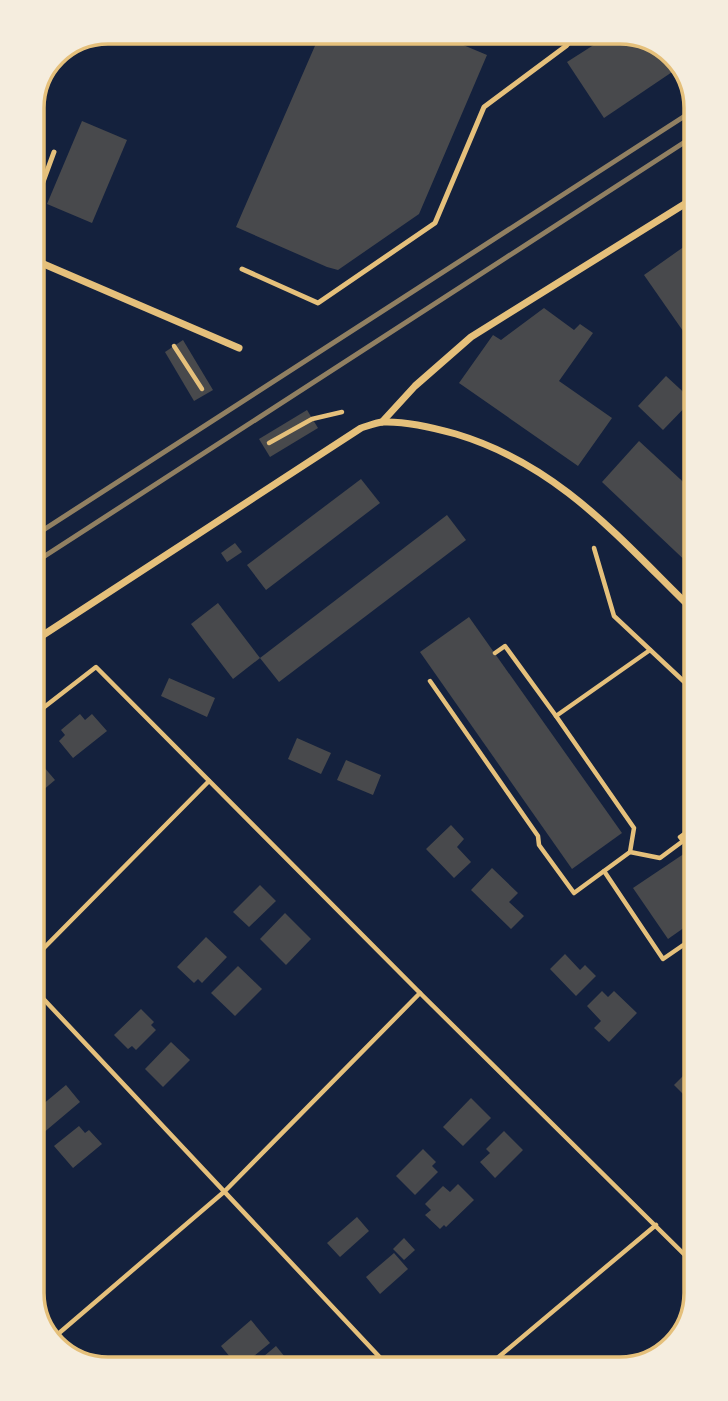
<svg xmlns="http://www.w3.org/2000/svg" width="728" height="1401" font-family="Overpass,sans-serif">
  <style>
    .building { fill: #48494c }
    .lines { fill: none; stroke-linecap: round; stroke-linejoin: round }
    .path { stroke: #e5c07b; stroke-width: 4.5 }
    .service { stroke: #e5c07b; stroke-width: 5 }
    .minor { stroke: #e5c07b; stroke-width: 7 }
    .rail { stroke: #918062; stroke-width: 5 }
    .rim { fill: none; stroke: #e5c07b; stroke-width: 3.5 }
  </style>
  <rect width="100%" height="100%" fill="#14213d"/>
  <!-- building -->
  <g class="building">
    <path d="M321,32H438L437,34L487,55L419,214L338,270L327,267L236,227Z"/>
    <path d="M614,32H626L666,47L681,66L604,118L567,62Z"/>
    <path d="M82,121L127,140L92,223L47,204Z"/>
    <path d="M692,241V325L683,331L644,275Z"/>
    <path d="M544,308L574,330L580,324L593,333L559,381L612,418L578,466L459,383L493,335L501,340Z"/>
    <path d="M183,340L213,390L194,401L165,352Z"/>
    <path d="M666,376L692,400L663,430L638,406Z"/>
    <path d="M307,410L318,428L270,457L259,439Z"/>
    <path d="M639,441L693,491V568L602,482Z"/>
    <path d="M361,479L380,503L266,590L247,565Z"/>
    <path d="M447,515L466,540L279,682L260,658Z"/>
    <path d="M235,543L242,552L227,562L221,553Z"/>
    <path d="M218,603L260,658L233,679L191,624Z"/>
    <path d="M469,617L622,833L572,869L420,652Z"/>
    <path d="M169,678L215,698L207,717L161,696Z"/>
    <path d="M80,714L85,720L92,714L107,731L73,758L59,741L65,735L61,730Z"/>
    <path d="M297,738L331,753L321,774L288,759Z"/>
    <path d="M38,760L55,780L35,797V763Z"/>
    <path d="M346,760L381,775L373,795L337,780Z"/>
    <path d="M451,825L464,839L457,847L471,862L454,878L426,849Z"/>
    <path d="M694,847L695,920L668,939L633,888Z"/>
    <path d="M492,868L518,893L509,902L524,916L511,929L471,890Z"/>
    <path d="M260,885L276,901L249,927L233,912Z"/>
    <path d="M285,913L311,939L286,965L260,939Z"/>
    <path d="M206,937L227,957L202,983L198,979L194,983L177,967Z"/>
    <path d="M565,954L580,970L585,965L596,976L576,996L550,969Z"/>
    <path d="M238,966L262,989L235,1016L211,993Z"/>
    <path d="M602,991L608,997L614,991L637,1013L609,1042L594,1028L601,1021L587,1006Z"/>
    <path d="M141,1009L154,1022L151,1025L156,1030L136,1050L132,1046L128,1049L114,1035Z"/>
    <path d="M171,1042L190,1060L163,1087L145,1069Z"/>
    <path d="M691,1068L695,1073L696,1107L674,1085Z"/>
    <path d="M66,1085L80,1102L42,1134L36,1126V1110Z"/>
    <path d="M471,1098L491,1118L463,1146L443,1127Z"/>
    <path d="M79,1126L85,1133L89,1130L102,1144L73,1168L54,1146Z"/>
    <path d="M504,1131L523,1150L495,1178L480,1162L490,1153L486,1149Z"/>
    <path d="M423,1149L436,1162L432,1166L438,1172L415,1195L396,1176Z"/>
    <path d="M458,1184L474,1200L446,1227L444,1225L440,1229L425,1215L431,1210L425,1204L443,1186L450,1192Z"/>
    <path d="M357,1217L369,1231L340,1257L327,1243Z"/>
    <path d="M404,1238L415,1250L404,1260L393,1249Z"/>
    <path d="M394,1253L408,1269L380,1294L366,1277Z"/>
    <path d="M251,1320L270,1343L239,1368L221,1346Z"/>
    <path d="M276,1346L293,1367L250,1368Z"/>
  </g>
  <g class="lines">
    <!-- path -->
    <g class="path">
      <path d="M174,346L202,389"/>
      <path d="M269,443L312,419L342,412"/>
      <path d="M594,548L614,616L694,691"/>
      <path d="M495,653L505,646L556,716L650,650"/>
      <path d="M430,681L538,836L539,845L574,893L630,852"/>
      <path d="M34,715L96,667L420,993L696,1266"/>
      <path d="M556,716L634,828L630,852L660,858L683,841L680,837L694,827"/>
      <path d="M604,871L663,959L695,937"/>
      <path d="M36,956L209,781"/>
      <path d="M36,991L388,1366"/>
      <path d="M51,1340L225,1191L420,993"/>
      <path d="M489,1365L656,1225"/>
    </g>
    <!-- service -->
    <g class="service">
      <path d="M32,212L54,152"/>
      <path d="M242,269L318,303L435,223L484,107L566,46L578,32"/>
    </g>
    <!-- minor -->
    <g class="minor">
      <path d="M32,259L239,348"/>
      <path d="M382,422L415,386L471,337L691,200"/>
      <path d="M34,641L361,428C368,426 375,423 382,422C403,421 435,428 456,434C559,465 619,538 693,610"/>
    </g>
    <!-- rail -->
    <g class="rail">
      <path d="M34,536L691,112"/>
      <path d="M34,563L691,138"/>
    </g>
  </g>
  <!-- crop -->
  <path d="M0 0H728V1401H0ZM108 44H620A64 64 0 0 1 684 108V1293A64 64 0 0 1 620 1357H108A64 64 0 0 1 44 1293V108A64 64 0 0 1 108 44Z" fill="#f5edde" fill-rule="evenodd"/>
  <path class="rim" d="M108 44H620A64 64 0 0 1 684 108V1293A64 64 0 0 1 620 1357H108A64 64 0 0 1 44 1293V108A64 64 0 0 1 108 44Z"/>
</svg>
